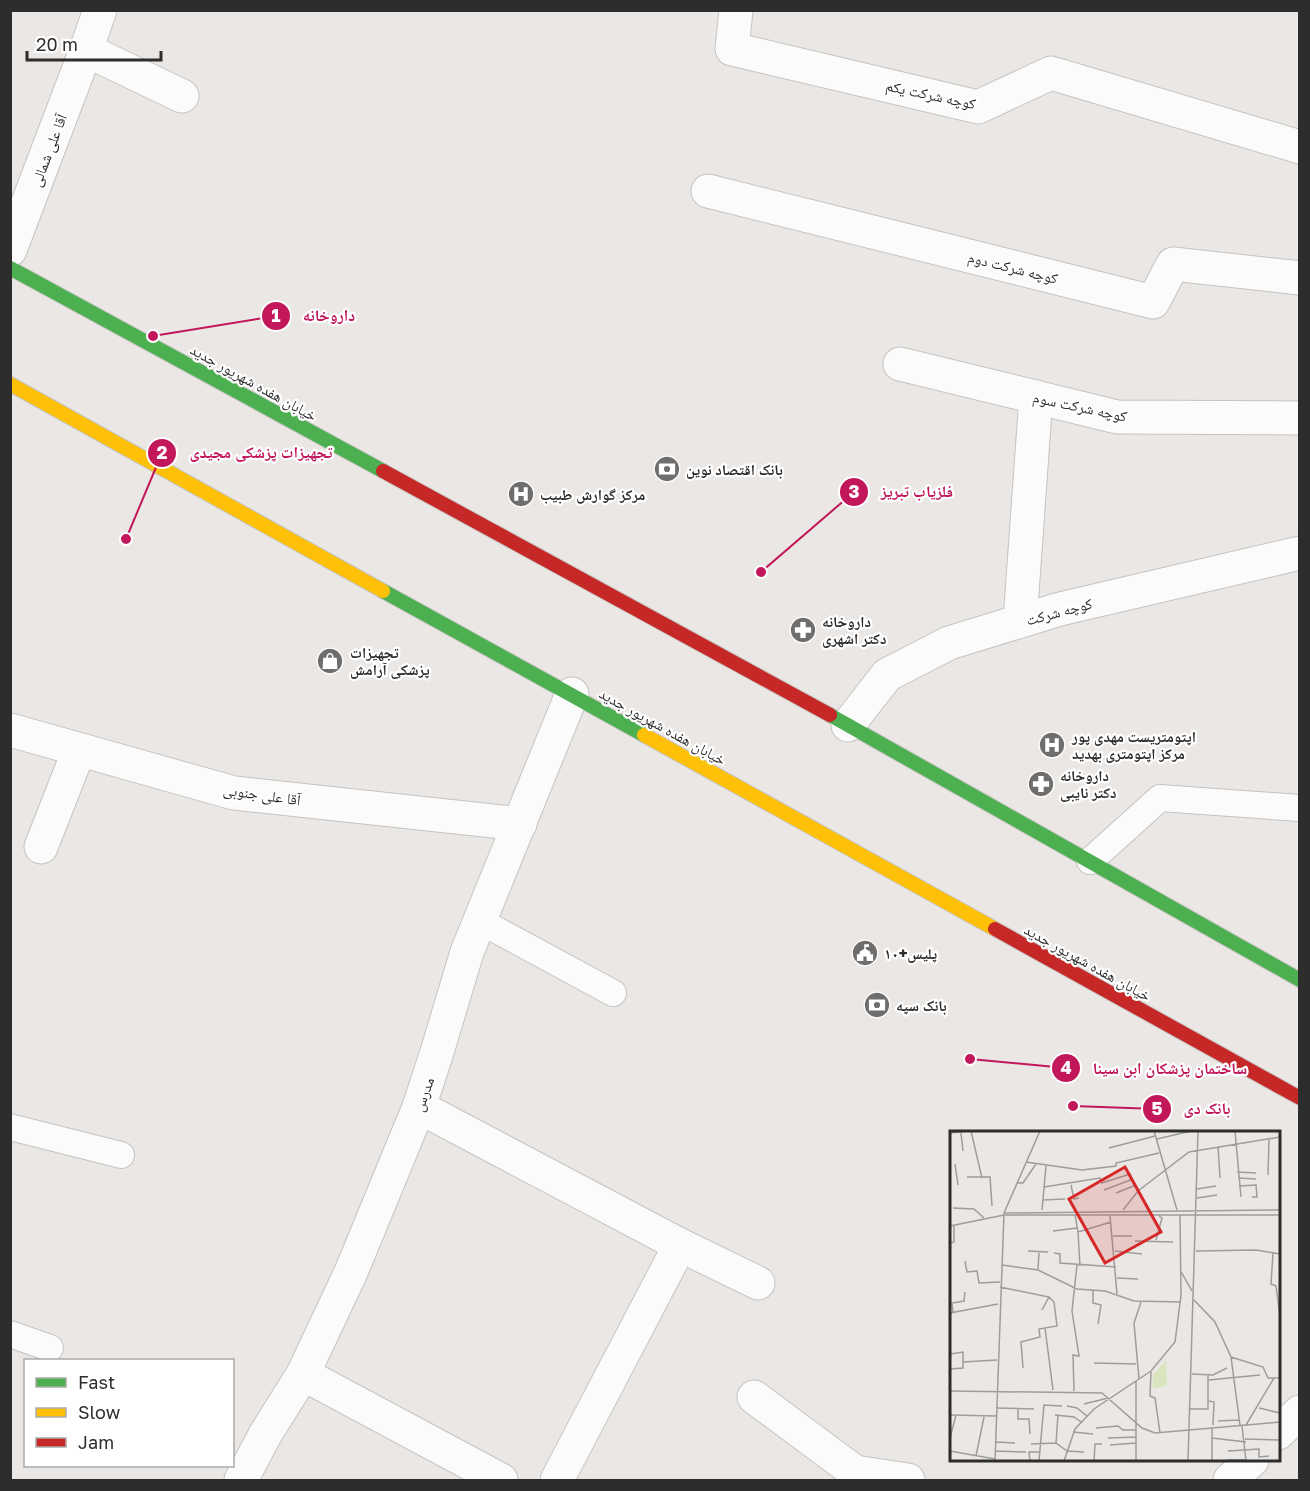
<svg xmlns="http://www.w3.org/2000/svg" width="1310" height="1491" font-family="'Golos Text','Noto Naskh Arabic',sans-serif">
  <style>
    .lines { fill: none; stroke-linecap: round; stroke-linejoin: round }
    .lane-casing { stroke: #c4c4c3; stroke-width: 28 }
    .street-casing { stroke: #c4c4c3; stroke-width: 35 }
    .fast-casing { stroke: #c6c4c3; stroke-width: 16 }
    .slow-casing { stroke: #c6c4c3; stroke-width: 16 }
    .jam-casing { stroke: #c6c4c3; stroke-width: 16 }
    .lane { stroke: #fcfbfb; stroke-width: 26 }
    .street { stroke: #fcfbfb; stroke-width: 33 }
    .fast { stroke: #4caf50; stroke-width: 14 }
    .slow { stroke: #ffc107; stroke-width: 14 }
    .jam { stroke: #c62828; stroke-width: 14 }
    .labels { text-anchor: middle; dominant-baseline: central; stroke-width: 4.5; stroke-linejoin: round; paint-order: stroke }
    .street-label { font-size: 15px; fill: #2d2d2d; stroke: #fff }
    .poi-label { font-size: 15px; font-weight: bold; fill: #2d2d2d; stroke: #fff; text-anchor: start }
    .inset-road { fill: none; stroke: #9e9d9b; stroke-width: 1.5 }
    .view { fill: #d62828; fill-opacity: 0.15; stroke: #d62828; stroke-width: 3 }
    .inset-edge { fill: none; stroke: #2d2d2d; stroke-width: 3 }
    .leader { fill: none; stroke: #c2185b; stroke-width: 2 }
    .callout-dot { fill: #c2185b; stroke: #fff; stroke-width: 2 }
    .mark-label { font-size: 18px; text-anchor: middle; font-weight: bold; fill: #fff }
    .callout-label { font-size: 16px; text-anchor: middle; font-weight: bold; fill: #c2185b; stroke: #fff; stroke-width: 4.5; stroke-linejoin: round; paint-order: stroke }
  </style>
  <rect width="100%" height="100%" fill="#eae7e4"/>
  <g class="lines">
    <!-- lane casing -->
    <g class="lane-casing">
      <g id="lane">
        <path d="M1090,861L1160,798L1300,808"/>
        <path d="M480,921L613,993"/>
        <path d="M10,1127L121,1155"/>
        <path d="M10,1334L50,1348"/>
      </g>
    </g>
    <!-- street casing -->
    <g class="street-casing">
      <g id="street">
        <path d="M100,10L86,50L182,96"/>
        <path d="M736,10L732,49L978,107L1051,73L1300,147"/>
        <path d="M708,191L1153,302L1173,264L1300,278"/>
        <path d="M10,250L86,50"/>
        <path d="M900,364L1117,417L1300,418"/>
        <path d="M1020,621L1036,397"/>
        <path d="M848,725L887,675L949,643L1060,609L1300,553"/>
        <path d="M10,730L234,793L520,824"/>
        <path d="M41,847L79,750"/>
        <path d="M419,1107L680,1245L758,1283"/>
        <path d="M303,1374L501,1480"/>
        <path d="M754,1397L855,1472L908,1480"/>
        <path d="M1278,1433L1300,1412"/>
        <path d="M241,1480L266,1433L303,1374L351,1272L419,1107L437,1052L467,952L572,694"/>
        <path d="M557,1480L680,1245"/>
        <path d="M1230,1480L1252,1460"/>
      </g>
    </g>
    <!-- fast casing -->
    <g class="fast-casing">
      <g id="fast">
        <path d="M10,268L383,471"/>
        <path d="M383,591L644,735"/>
        <path d="M830,715L1300,980"/>
      </g>
    </g>
    <!-- slow casing -->
    <g class="slow-casing">
      <g id="slow">
        <path d="M10,384L383,591"/>
        <path d="M644,735L995,929"/>
      </g>
    </g>
    <!-- jam casing -->
    <g class="jam-casing">
      <g id="jam">
        <path d="M383,471L830,715"/>
        <path d="M995,929L1300,1098"/>
      </g>
    </g>
    <!-- lane -->
    <use href="#lane" class="lane"/>
    <!-- street -->
    <use href="#street" class="street"/>
    <!-- fast -->
    <use href="#fast" class="fast"/>
    <!-- slow -->
    <use href="#slow" class="slow"/>
    <!-- jam -->
    <use href="#jam" class="jam"/>
  </g>
  <!-- icons -->
  <defs>
    <g id="bank-disc" transform="scale(1.35)"><circle r="9.5" fill="#6f6e6d" stroke="#fff"/><path d="M-6-4H6V4H-6ZM0-2.3a2.3 2.3 0 1 0 0 4.6a2.3 2.3 0 1 0 0-4.6Z" fill="#fff"/></g>
    <g id="hospital-disc" transform="scale(1.35)"><circle r="9.5" fill="#6f6e6d" stroke="#fff"/><path d="M-5-5h3v3.5h4V-5h3V5h-3V1.5h-4V5h-3Z" fill="#fff"/></g>
    <g id="pharmacy-disc" transform="scale(1.35)"><circle r="9.5" fill="#6f6e6d" stroke="#fff"/><path d="M-2-6h4v4h4v4h-4v4h-4v-4h-4v-4h4Z" fill="#fff"/></g>
    <g id="shop-disc" transform="scale(1.35)"><circle r="9.5" fill="#6f6e6d" stroke="#fff"/><path d="M-5-2.5h2.3a2.7 3.5 0 0 1 5.4 0H5L5.5 6h-11ZM-1.5-2.5h3a1.5 2.3 0 0 0-3 0Z" fill="#fff"/></g>
    <g id="civic-disc" transform="scale(1.35)"><circle r="9.5" fill="#6f6e6d" stroke="#fff"/><path d="M-.6-6.5H3V-4.5H.6V-3L4-1V1h2V6H-6V1h2V-1L-.6-3ZM-1.2 2.5V6h2.4V2.5Z" fill="#fff"/></g>
  </defs>
  <g fill-rule="evenodd">
    <use href="#bank-disc" x="667" y="469"/>
    <use href="#hospital-disc" x="521" y="494"/>
    <use href="#pharmacy-disc" x="803" y="630"/>
    <use href="#shop-disc" x="330" y="661"/>
    <use href="#hospital-disc" x="1052" y="745"/>
    <use href="#pharmacy-disc" x="1041" y="784"/>
    <use href="#civic-disc" x="865" y="953"/>
    <use href="#bank-disc" x="877" y="1005"/>
  </g>
  <g class="labels">
    <!-- street labels -->
    <g class="street-label">
      <text transform="translate(931 94) rotate(12)">کوچه شرکت یکم</text>
      <text transform="translate(48 150) rotate(-69)">آقا علی شمالی</text>
      <text transform="translate(1013 267) rotate(14)">کوچه شرکت دوم</text>
      <text transform="translate(254 382) rotate(29)">خیابان هفده شهریور جدید</text>
      <text transform="translate(1080 406) rotate(12)">کوچه شرکت سوم</text>
      <text transform="translate(1059 611) rotate(-15)">کوچه شرکت</text>
      <text transform="translate(663 726) rotate(29)">خیابان هفده شهریور جدید</text>
      <text transform="translate(262 794) rotate(8)">آقا علی جنوبی</text>
      <text transform="translate(1088 962) rotate(29)">خیابان هفده شهریور جدید</text>
      <text transform="translate(423 1094) rotate(-70)">مدرس</text>
    </g>
    <!-- poi labels -->
    <g class="poi-label">
      <text x="686" y="469">بانک اقتصاد نوین</text>
      <text x="540" y="494">مرکز گوارش طبیب</text>
      <text x="822" y="621">داروخانه<tspan x="822" dy="17">دکتر اشهری</tspan></text>
      <text x="350" y="652">تجهیزات<tspan x="350" dy="17">پزشکی آرامش</tspan></text>
      <text x="1072" y="736">اپتومتریست مهدی پور<tspan x="1072" dy="17">مرکز اپتومتری بهدید</tspan></text>
      <text x="1060" y="775">داروخانه<tspan x="1060" dy="17">دکتر نایبی</tspan></text>
      <text x="884" y="953">پلیس+۱۰</text>
      <text x="896" y="1005">بانک سپه</text>
    </g>
  </g>
  <!-- overview -->
  <g transform="translate(950 1131)">
    <rect width="330" height="330" fill="#eae7e4"/>
    <path d="M216,230L217,255L203,257V243Z" fill="#dae5bf"/>
    <path class="inset-road" d="M21,0L32,47M204,0L227,79M285,0L291,66M0,2L18,0M11,2L13,20M207,8L241,0M268,15L270,47M159,17L205,5M76,31L132,39L166,35V32L209,22M5,33L8,54M287,41L306,42M318,44L319,7M17,46H40L42,75M288,47L306,48M68,52H73L86,33M121,54L124,68L129,67M289,55L306,54L307,66H302M94,56L150,47L152,52L180,43L188,60M247,58L266,55M154,59L183,48M166,62L186,54M247,67L267,64M93,69L115,68M3,77L24,78L34,87M92,79L96,35M173,79L188,60L239,21L330,6M55,82L330,79M125,84L128,101L161,91M160,85L167,163M0,95L54,84H330M103,100L127,97M128,101L130,135M163,105H182M206,109L212,87L209,85M185,110L223,111M0,112L4,111V94M306,119L330,123M78,120L98,121M165,120L192,123M246,120L306,119M104,122L110,123V132L166,136M323,122L321,153L326,155L330,185M15,130L17,141L27,140L29,152L50,151M52,134L88,139L127,158L155,160L184,170L231,171M88,139L89,121M230,139L242,160M167,147L188,148M50,156L99,166L92,179M143,159V172L151,174L148,193M244,169L265,191L281,226L290,294M3,181L2,172L14,170L15,161M0,182L48,173M95,197L103,259M0,223L13,221V231M281,226L313,236L318,247H330M144,232L186,233M73,237L71,211L90,206L89,198L107,195L104,171L99,166M0,238L13,237V231L47,229M201,241L200,265L205,267L210,302M242,243L263,244L277,237M189,248L184,192L191,171M259,249L310,244M0,260L152,262L192,297L205,302L330,291M124,260L123,224L129,225L122,180L127,134M259,270L264,271L263,294M134,273L158,267M117,275L127,277L137,285M46,277L84,278M68,277V288H79L80,303M309,277L330,282M240,278H258V244M0,284L46,285M105,284L124,286L131,291M268,290L289,289M296,294L324,247M292,295L296,330M146,297L168,295L173,299H186V250M186,299V330M123,301L143,303M0,307L6,284M158,307L186,306M262,307L296,311M295,308L330,309M45,311L65,312M106,312L108,284M81,313L106,312L117,320L134,321M160,314L186,312M0,320L45,328M45,320L76,321M278,320L309,318V326L319,325M26,325L34,286M277,329H296M45,330L54,82L90,0M80,330L79,321H89M89,330L94,274L112,275M114,330L125,298L144,278L201,240L225,211L231,164L230,84M144,330L145,313H152M238,330L248,0M262,330V298"/>
    <path class="view" d="M175,36L211,101L155,132L119,68Z"/>
    <rect width="330" height="330" class="inset-edge"/>
  </g>
  <!-- callouts -->
  <path class="leader" d="M153 336L276 316M126 539L162 453M761 572L854 492M970 1059L1066 1068M1073 1106L1157 1109"/>
  <g class="callout-dot">
    <circle cx="153" cy="336" r="6"/>
    <circle cx="126" cy="539" r="6"/>
    <circle cx="761" cy="572" r="6"/>
    <circle cx="970" cy="1059" r="6"/>
    <circle cx="1073" cy="1106" r="6"/>
    <circle cx="276" cy="316" r="15"/>
    <circle cx="162" cy="453" r="15"/>
    <circle cx="854" cy="492" r="15"/>
    <circle cx="1066" cy="1068" r="15"/>
    <circle cx="1157" cy="1109" r="15"/>
  </g>
  <g class="mark-label">
    <text x="276" y="322">1</text>
    <text x="162" y="459">2</text>
    <text x="854" y="498">3</text>
    <text x="1066" y="1074">4</text>
    <text x="1157" y="1115">5</text>
  </g>
  <g class="callout-label">
    <text x="329" y="321">داروخانه</text>
    <text x="261" y="458">تجهیزات پزشکی مجیدی</text>
    <text x="917" y="497">فلزیاب تبریز</text>
    <text x="1170" y="1074">ساختمان پزشکان ابن سینا</text>
    <text x="1207" y="1114">بانک دی</text>
  </g>
  <!-- border -->
  <rect width="1310" height="1491" fill="none" stroke="#2d2d2d" stroke-width="24"/>
  <!-- legend -->
  <rect x="24" y="1359" width="210" height="108" fill="#ffffff" stroke="#ababab" stroke-width="1.5"/>
  <rect x="36" y="1378" width="30" height="9" fill="#4caf50" stroke="#ababab" stroke-width="1.5"/>
  <text x="78" y="1389" font-size="18" fill="#2d2d2d">Fast</text>
  <rect x="36" y="1408" width="30" height="9" fill="#ffc107" stroke="#ababab" stroke-width="1.5"/>
  <text x="78" y="1419" font-size="18" fill="#2d2d2d">Slow</text>
  <rect x="36" y="1438" width="30" height="9" fill="#c62828" stroke="#ababab" stroke-width="1.5"/>
  <text x="78" y="1449" font-size="18" fill="#2d2d2d">Jam</text>
  <!-- scale -->
  <path d="M27 51v9h134v-9" fill="none" stroke="#2d2d2d" stroke-width="3"/>
  <text x="36" y="51" font-size="18" fill="#2d2d2d" stroke="#ffffff" stroke-width="4.5" paint-order="stroke">20 m</text>
</svg>
